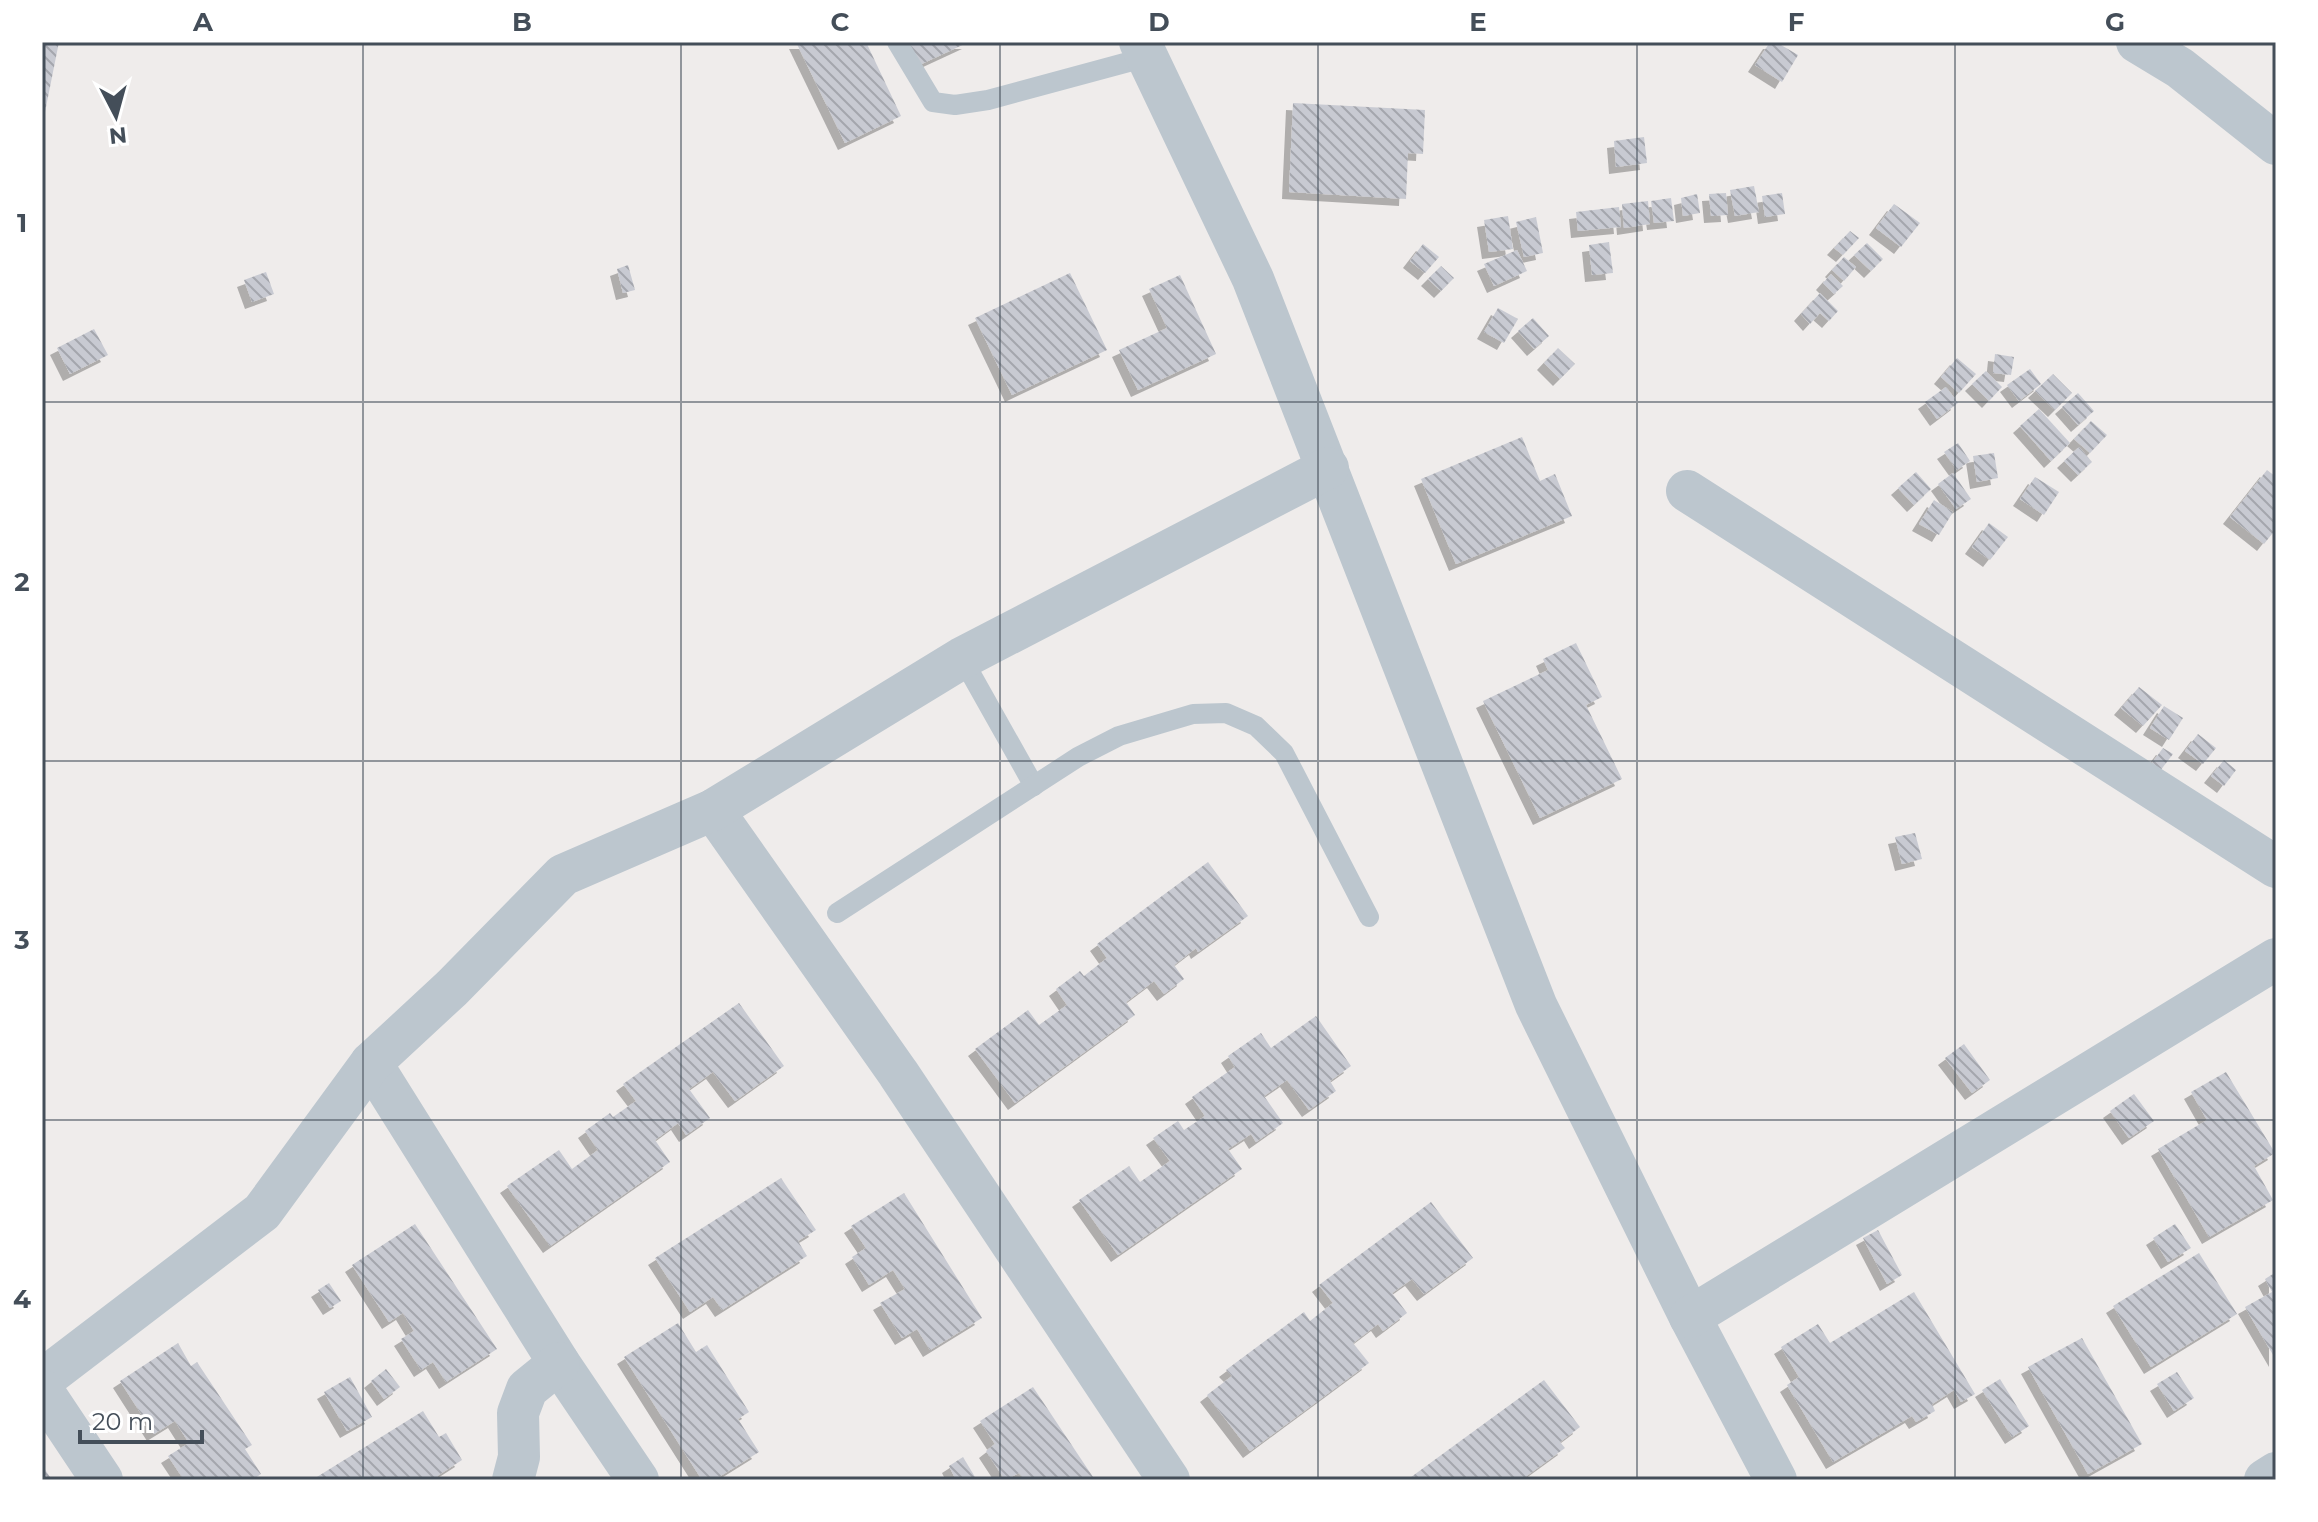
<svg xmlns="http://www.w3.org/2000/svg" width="2318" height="1522" font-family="Montserrat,sans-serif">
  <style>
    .building { fill: url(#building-back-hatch); filter: url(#shadow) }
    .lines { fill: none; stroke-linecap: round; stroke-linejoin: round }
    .lane { stroke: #bcc6ce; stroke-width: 20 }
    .street { stroke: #bcc6ce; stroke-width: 42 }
    .grid { fill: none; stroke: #444e59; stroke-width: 2; stroke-opacity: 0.55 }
    .neatline { fill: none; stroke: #444e59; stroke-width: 3 }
    .grid-label { font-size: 26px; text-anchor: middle; font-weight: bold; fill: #444e59 }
  </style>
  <defs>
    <pattern id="building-back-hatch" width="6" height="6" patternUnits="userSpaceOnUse" patternTransform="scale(2)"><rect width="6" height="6" fill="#c8cad2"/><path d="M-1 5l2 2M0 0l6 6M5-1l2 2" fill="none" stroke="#a4a6ad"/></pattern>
    <filter id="shadow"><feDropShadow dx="-7" dy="7" stdDeviation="0" flood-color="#0004"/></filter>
  </defs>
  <rect width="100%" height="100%" fill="#efeceb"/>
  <!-- building -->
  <g class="building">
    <path d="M42,42H59L43,122H42Z"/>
    <path d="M796,42H866L901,116L845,143Z"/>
    <path d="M902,42H969L915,67Z"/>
    <path d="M1770,42H1776L1798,55L1782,82L1755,65Z"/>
    <path d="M1293,103L1425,110L1423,154L1408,153L1406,199L1289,192Z"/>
    <path d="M1644,137L1647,163L1616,167L1614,141Z"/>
    <path d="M1754,186L1759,212L1735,216L1730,190Z"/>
    <path d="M1726,193L1728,215L1711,216L1709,194Z"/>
    <path d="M1782,193L1785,214L1765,217L1762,196Z"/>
    <path d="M1697,194L1700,213L1683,216L1681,198Z"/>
    <path d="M1671,198L1674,221L1654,223L1651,201Z"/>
    <path d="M1648,201L1650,224L1624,228L1622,204Z"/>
    <path d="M1894,204L1920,223L1901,247L1876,228Z"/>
    <path d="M1619,207L1621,227L1578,231L1576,212Z"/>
    <path d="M1508,216L1513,249L1489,252L1484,220Z"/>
    <path d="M1536,217L1543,253L1524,257L1516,222Z"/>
    <path d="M1850,231L1859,238L1843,255L1834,248Z"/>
    <path d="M1609,242L1613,273L1592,275L1589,245Z"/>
    <path d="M1867,243L1883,259L1871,271L1854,255Z"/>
    <path d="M1423,244L1439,257L1425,273L1410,261Z"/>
    <path d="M1517,250L1527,271L1494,286L1484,264Z"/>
    <path d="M1844,257L1856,267L1844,281L1832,270Z"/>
    <path d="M628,265L635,290L623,293L617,269Z"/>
    <path d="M1441,266L1454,278L1441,291L1428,279Z"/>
    <path d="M266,272L274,294L252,302L244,280Z"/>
    <path d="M1070,273L1107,350L1012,395L975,318Z"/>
    <path d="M1831,274L1843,286L1834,294L1823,283Z"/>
    <path d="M1180,275L1216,354L1138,390L1119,350L1167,328L1149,289Z"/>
    <path d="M1820,293L1838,311L1829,321L1820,313L1810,324L1801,314Z"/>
    <path d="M1498,308L1518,319L1504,343L1484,332Z"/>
    <path d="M1533,318L1549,336L1534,349L1518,331Z"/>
    <path d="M94,329L108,355L70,374L57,348Z"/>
    <path d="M1558,348L1575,364L1560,379L1544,363Z"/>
    <path d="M1995,354L2014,357L2011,375L1993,373Z"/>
    <path d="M1957,358L1976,374L1959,393L1941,377Z"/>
    <path d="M2030,369L2041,384L2019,401L2007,385Z"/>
    <path d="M1986,371L2002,387L1989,401L1972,384Z"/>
    <path d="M2053,374L2072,393L2055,410L2035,391Z"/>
    <path d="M1946,387L1958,403L1937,419L1925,402Z"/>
    <path d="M2078,393L2094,411L2078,425L2062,407Z"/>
    <path d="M2039,409L2070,443L2051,461L2020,426Z"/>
    <path d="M2091,421L2107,435L2090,453L2074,439Z"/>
    <path d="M1522,437L1540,481L1555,474L1572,516L1456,564L1421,479Z"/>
    <path d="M1958,443L1970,461L1957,470L1944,452Z"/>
    <path d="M2079,447L2092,462L2078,475L2064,461Z"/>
    <path d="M1994,453L1998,478L1977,482L1973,456Z"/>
    <path d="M2267,470L2276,477V529L2264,544L2230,517Z"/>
    <path d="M1916,472L1931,489L1914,505L1898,488Z"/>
    <path d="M1953,473L1971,499L1956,509L1938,484Z"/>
    <path d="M2035,477L2059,492L2044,515L2020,499Z"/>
    <path d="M1934,500L1953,512L1939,535L1919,524Z"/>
    <path d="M1989,523L2008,537L1990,560L1972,547Z"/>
    <path d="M1576,643L1602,697L1586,705L1622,779L1540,818L1483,701L1548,670L1543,659Z"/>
    <path d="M2139,687L2162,705L2143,726L2121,708Z"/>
    <path d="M2164,706L2183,718L2169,740L2150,728Z"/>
    <path d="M2198,734L2216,748L2203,764L2185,751Z"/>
    <path d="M2163,748L2173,754L2160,771L2151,764Z"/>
    <path d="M2224,760L2236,770L2224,786L2211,776Z"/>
    <path d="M1915,833L1922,859L1902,864L1895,837Z"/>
    <path d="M1208,862L1248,916L1198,952L1196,948L1174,965L1184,979L1164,994L1154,981L1126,1002L1135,1015L1015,1103L975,1049L1028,1010L1039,1025L1067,1005L1056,989L1080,971L1084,976L1107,958L1097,944Z"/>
    <path d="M739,1003L784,1066L735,1101L713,1072L689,1089L710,1118L686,1135L678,1123L655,1140L670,1162L550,1246L507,1186L559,1150L572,1169L598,1150L585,1131L610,1113L613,1117L636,1101L623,1084Z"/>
    <path d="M1316,1016L1351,1066L1330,1081L1336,1091L1309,1110L1287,1080L1264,1096L1283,1123L1256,1142L1251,1134L1228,1149L1242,1169L1118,1255L1079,1200L1129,1166L1140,1182L1170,1161L1153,1138L1178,1121L1184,1130L1205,1116L1192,1097L1235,1067L1228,1056L1261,1033L1271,1048Z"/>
    <path d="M1964,1044L1990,1080L1972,1093L1945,1058Z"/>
    <path d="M2226,1072L2275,1153L2254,1166L2273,1200L2209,1237L2158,1149L2207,1120L2191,1092Z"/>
    <path d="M2134,1094L2154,1121L2129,1138L2110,1111Z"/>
    <path d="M781,1178L816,1230L798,1241L807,1256L722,1310L713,1297L690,1312L655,1258Z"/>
    <path d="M904,1193L982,1318L930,1350L917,1329L902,1338L880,1303L905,1289L893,1270L869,1285L852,1257L866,1248L851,1226Z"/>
    <path d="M1431,1202L1473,1258L1424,1294L1412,1279L1392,1293L1407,1313L1383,1331L1378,1324L1353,1343L1369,1363L1250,1451L1207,1395L1232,1376L1226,1370L1304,1312L1310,1321L1333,1303L1319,1285Z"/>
    <path d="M415,1224L497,1349L446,1382L433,1362L421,1370L401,1339L414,1331L403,1313L389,1322L352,1265Z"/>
    <path d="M2175,1224L2191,1248L2168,1262L2153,1238Z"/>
    <path d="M1878,1230L1902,1275L1887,1284L1863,1238Z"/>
    <path d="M2199,1253L2237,1314L2151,1367L2113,1306Z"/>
    <path d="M2276,1272V1360L2245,1307L2272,1292L2265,1279Z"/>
    <path d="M329,1283L341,1301L330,1308L318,1290Z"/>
    <path d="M1914,1292L1975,1394L1961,1402L1954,1390L1932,1404L1935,1411L1916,1422L1912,1416L1833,1462L1787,1385L1799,1377L1781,1347L1818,1324L1830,1343Z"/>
    <path d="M678,1323L696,1352L707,1345L749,1412L738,1419L759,1452L714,1480H702L624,1357Z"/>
    <path d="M2082,1338L2142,1444L2088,1474L2028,1367Z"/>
    <path d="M178,1343L191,1366L197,1362L252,1445L245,1449L261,1474L252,1480H184L168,1456L189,1443L175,1421L154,1434L120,1381Z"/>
    <path d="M386,1369L400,1387L384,1399L371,1381Z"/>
    <path d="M2177,1372L2194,1398L2174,1411L2157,1384Z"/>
    <path d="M350,1377L372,1417L347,1431L324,1392Z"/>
    <path d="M2000,1379L2029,1426L2012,1437L1982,1390Z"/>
    <path d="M1544,1380L1580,1427L1560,1442L1565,1448L1521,1480H1407Z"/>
    <path d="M1033,1387L1095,1480H1024L1019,1473L1005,1480L986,1451L995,1444L980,1421Z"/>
    <path d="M423,1411L439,1437L446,1433L462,1460L437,1476L439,1480H312Z"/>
    <path d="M963,1457L975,1477L969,1480H956L949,1466Z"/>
    <path d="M42,1465L52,1480H42Z"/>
  </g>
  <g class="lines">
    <!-- lane -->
    <g class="lane">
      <path d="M897,42L933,102L955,105L988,100L1147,57"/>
      <path d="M962,658L1034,786"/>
      <path d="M837,913L1078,757L1119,736L1193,714L1226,713L1256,726L1284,753L1369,917"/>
    </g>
    <!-- street -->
    <g class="street">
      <path d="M1140,42L1253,279L1536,1005L1690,1317L1776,1480"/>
      <path d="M2137,42L2180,68L2276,144"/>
      <path d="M1687,491L2276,867"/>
      <path d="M713,810L898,1073L1169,1480"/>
      <path d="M371,1063L559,1363L638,1480"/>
      <path d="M1690,1317L2276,959"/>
      <path d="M42,1380L262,1212L371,1063L452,988L563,875L713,810L962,658L1328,468"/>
      <path d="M42,1390L102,1480"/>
      <path d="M513,1480L519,1457L518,1413L527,1389L559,1363"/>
      <path d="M2265,1480L2276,1473"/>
    </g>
  </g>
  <!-- grid -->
  <path class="grid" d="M363,42V1480M681,42V1480M1000,42V1480M1318,42V1480M1637,42V1480M1955,42V1480M42,402H2276M42,761H2276M42,1120H2276"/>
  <!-- border -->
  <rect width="2318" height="1522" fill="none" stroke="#ffffff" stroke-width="88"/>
  <!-- north arrow -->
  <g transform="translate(116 116) rotate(174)" stroke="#ffffff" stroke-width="6" paint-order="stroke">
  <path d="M0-6L14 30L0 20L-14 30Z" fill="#444e59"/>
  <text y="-12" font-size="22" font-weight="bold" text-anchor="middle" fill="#444e59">N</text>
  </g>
  <!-- scale -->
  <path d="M80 1430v12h122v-12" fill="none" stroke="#444e59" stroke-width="4"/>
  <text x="92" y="1430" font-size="24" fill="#444e59" stroke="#ffffff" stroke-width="6" paint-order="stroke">20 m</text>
  <rect x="44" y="44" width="2230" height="1434" class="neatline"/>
  <g class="grid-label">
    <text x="203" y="31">A</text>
    <text x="522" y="31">B</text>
    <text x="840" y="31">C</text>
    <text x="1159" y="31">D</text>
    <text x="1478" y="31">E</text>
    <text x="1796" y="31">F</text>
    <text x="2115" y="31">G</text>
    <text x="22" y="232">1</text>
    <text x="22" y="591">2</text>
    <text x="22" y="949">3</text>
    <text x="22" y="1308">4</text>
  </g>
</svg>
